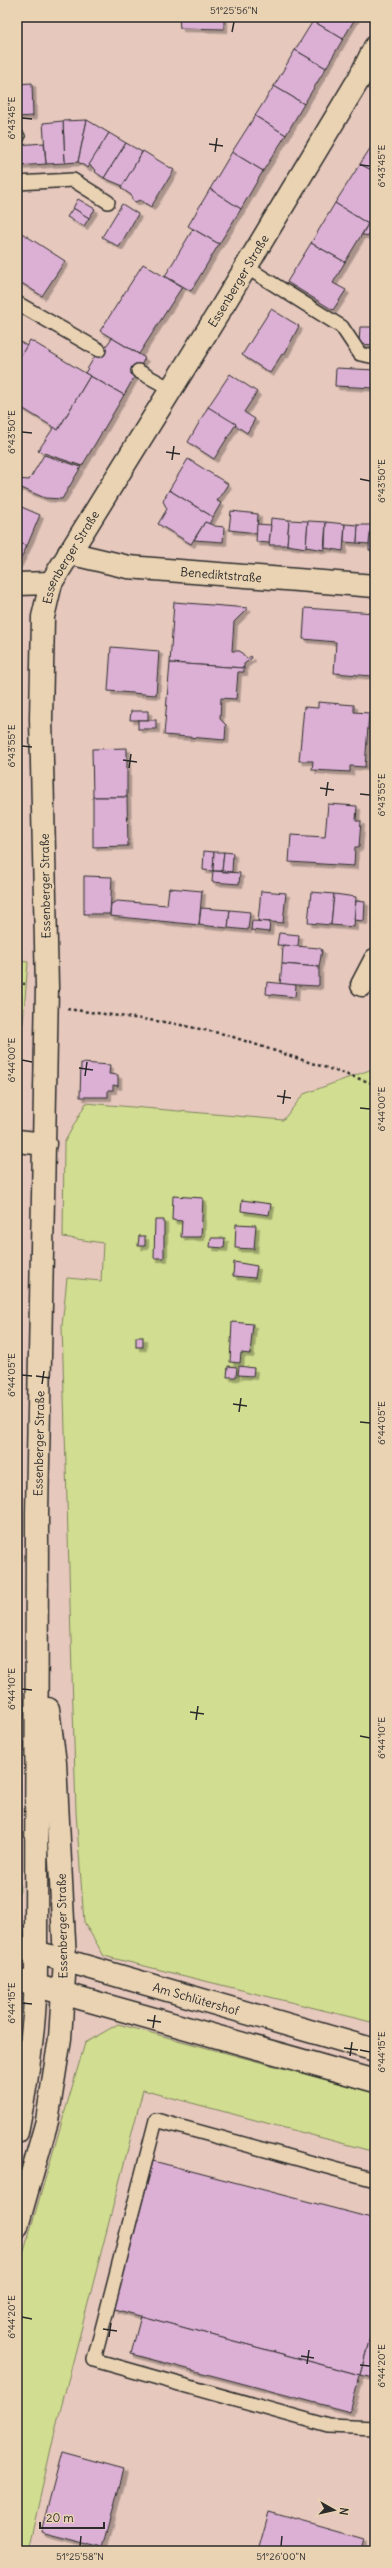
<svg xmlns="http://www.w3.org/2000/svg" width="392" height="2568" font-family="Delius,sans-serif">
  <style>
    .green { fill: #d1dd90; stroke: #7e845e }
    .building { fill: #dcb0d5; stroke: #2b2b2b; filter: url(#shadow) }
    .lines { fill: none; stroke-linecap: round; stroke-linejoin: round }
    .service-casing { stroke: #2b2b2b; stroke-width: 16 }
    .minor-casing { stroke: #2b2b2b; stroke-width: 25 }
    .tertiary-casing { stroke: #2b2b2b; stroke-width: 25 }
    .path { stroke: #2b2b2b; stroke-width: 2.5; stroke-dasharray: 3 3; stroke-linecap: butt }
    .service { stroke: #ead3b3; stroke-width: 13 }
    .minor { stroke: #ead3b3; stroke-width: 22 }
    .tertiary { stroke: #ead3b3; stroke-width: 22 }
    .ticks { fill: none; stroke: #2b2b2b; stroke-width: 1.5 }
    .labels { text-anchor: middle; dominant-baseline: central; stroke-width: 4; stroke-linejoin: round; paint-order: stroke }
    .street-label { font-size: 12px; fill: #2b2b2b; stroke: #ead3b3 }
    .neatline { fill: none; stroke: #2b2b2b; stroke-width: 1.5 }
    .ticks-label { font-size: 10px; text-anchor: middle; fill: #2b2b2b }
  </style>
  <defs>
    <filter id="shadow"><feDropShadow dx="3.5" dy="3.5" stdDeviation="0" flood-color="#0004"/></filter>
  </defs>
  <rect width="100%" height="100%" fill="#e6c8bd"/>
  <filter id="ink" filterUnits="userSpaceOnUse"><feTurbulence type="fractalNoise" baseFrequency=".025" numOctaves="2"/><feDisplacementMap in="SourceGraphic" scale="8" xChannelSelector="R" yChannelSelector="G"/><feConvolveMatrix kernelMatrix="1 2 1 2 8 2 1 2 1" color-interpolation-filters="sRGB"/></filter>
  <g filter="url(#ink)">
    <!-- green -->
    <g class="green">
      <path d="M17,961L28,962L23,1023H17Z"/>
      <path d="M375,1068V2023L104,1956L84,1922L76,1812L62,1326L67,1278L101,1281L103,1243L63,1237L64,1143L86,1103L283,1120L304,1094Z"/>
      <path d="M17,1685L20,1892L17,1895Z"/>
      <path d="M118,2024L375,2093V2152L143,2090L54,2435L28,2551H17V2275L85,2043Z"/>
    </g>
    <!-- building -->
    <g class="building">
      <path d="M179,17H224V29L180,28Z"/>
      <path d="M315,17H356L343,39L313,21Z"/>
      <path d="M313,21L343,39L326,68L295,50Z"/>
      <path d="M295,50L326,68L304,104L274,86Z"/>
      <path d="M32,83L33,116L17,117V84Z"/>
      <path d="M274,86L304,104L286,135L255,116Z"/>
      <path d="M255,116L286,135L263,171L232,152Z"/>
      <path d="M87,120L78,162L65,163L63,121Z"/>
      <path d="M87,120L109,133L88,168L78,162Z"/>
      <path d="M63,121L65,163L46,164L43,123Z"/>
      <path d="M109,133L126,143L104,178L95,172L96,170L89,165Z"/>
      <path d="M375,141V172L360,164Z"/>
      <path d="M44,143L46,164L17,166V145Z"/>
      <path d="M126,143L142,152L123,186L104,178Z"/>
      <path d="M143,151L174,170L151,207L140,200L135,202L132,200L131,195L121,188Z"/>
      <path d="M232,152L263,171L241,209L210,189Z"/>
      <path d="M360,164L375,172V213L368,224L335,203Z"/>
      <path d="M210,189L241,209L219,244L188,226Z"/>
      <path d="M78,199L95,209L89,218L73,208Z"/>
      <path d="M335,203L368,224L345,262L311,243Z"/>
      <path d="M122,204L138,214L119,247L102,237Z"/>
      <path d="M73,208L89,218L84,226L67,217Z"/>
      <path d="M368,224H375V236L362,235Z"/>
      <path d="M193,229L219,244L191,291L165,276Z"/>
      <path d="M17,230L65,261L42,296L17,280Z"/>
      <path d="M311,243L345,262L333,283L346,290L333,310L287,282Z"/>
      <path d="M143,264L182,287L139,354L100,331Z"/>
      <path d="M271,309L299,326L284,355L282,354L270,373L242,355Z"/>
      <path d="M360,327H375V345L359,344Z"/>
      <path d="M112,338L145,358L124,395L85,373L102,344L106,346Z"/>
      <path d="M17,340L27,346L17,362Z"/>
      <path d="M30,340L90,376L58,430L17,405V362Z"/>
      <path d="M336,368L375,370V388L335,386Z"/>
      <path d="M230,374L257,392L244,412L255,419L247,433L208,407Z"/>
      <path d="M90,376L124,395L82,466L38,451L54,427L58,430Z"/>
      <path d="M208,407L236,424L214,459L188,442Z"/>
      <path d="M44,455L81,467L62,499L45,498L19,487L17,491V479L29,480Z"/>
      <path d="M188,459L228,484L217,501L221,503L213,517L169,490Z"/>
      <path d="M169,490L213,517L209,524L205,522L191,544L158,524L167,509L163,501Z"/>
      <path d="M17,505L40,515L27,546L17,542Z"/>
      <path d="M372,507H375V551L369,550Z"/>
      <path d="M231,511L258,514L257,533L229,530Z"/>
      <path d="M271,518L289,520L287,545H269Z"/>
      <path d="M289,520L308,521L306,548L287,545Z"/>
      <path d="M308,521L326,522L324,550L306,547Z"/>
      <path d="M205,522L215,526L224,527L223,542L194,540Z"/>
      <path d="M326,522L345,524L343,551L325,548Z"/>
      <path d="M257,524L271,525L269,543L256,542Z"/>
      <path d="M345,524L358,525L357,543L344,542Z"/>
      <path d="M358,525H371L369,544L357,543Z"/>
      <path d="M17,542L27,546L17,566Z"/>
      <path d="M174,602L248,608L234,622L232,651H240L247,659L251,656L252,658L244,664V668L170,663Z"/>
      <path d="M305,608L375,613V656L372,676L334,673L336,642L303,639Z"/>
      <path d="M111,647L159,651L156,695L108,691Z"/>
      <path d="M170,663L244,668V672H238L236,699L221,698L220,719L226,725L225,740L164,735Z"/>
      <path d="M318,702L354,705V712L369,713L365,767L350,766V772L312,770L313,761H299L304,707L318,708Z"/>
      <path d="M131,711H148V720H130Z"/>
      <rect x="138" y="720" width="18" height="9"/>
      <path d="M127,748V797H93L92,749Z"/>
      <path d="M93,797H127L128,846L93,847Z"/>
      <path d="M328,804L357,806L356,821H361L359,847H355L354,866L289,862L291,835L325,837Z"/>
      <path d="M204,851L214,852L213,871L203,870Z"/>
      <path d="M214,852H224L222,871H213Z"/>
      <path d="M224,852L233,853L232,872L222,871Z"/>
      <path d="M213,871L240,873L239,884L212,882Z"/>
      <path d="M84,876L112,877L110,914H84Z"/>
      <path d="M169,888L202,891L199,925L110,916L111,904L117,901L167,905Z"/>
      <path d="M261,891L286,893L283,923L258,921Z"/>
      <path d="M311,892L334,894L331,925L308,923Z"/>
      <path d="M334,894L356,897L354,927L331,925Z"/>
      <path d="M356,901L365,902L364,921L354,920Z"/>
      <path d="M201,908L230,910L228,928L199,925Z"/>
      <path d="M230,910L250,912L248,930L228,928Z"/>
      <path d="M252,921L270,922L269,932L251,930Z"/>
      <path d="M279,933L299,935L298,946L277,945Z"/>
      <path d="M283,945L319,948L322,950L319,967L282,964Z"/>
      <path d="M282,964L319,967V985L317,986L280,984Z"/>
      <path d="M267,982L296,985L295,997L266,994Z"/>
      <path d="M81,1063L110,1065L109,1074L118,1075V1086L113,1085V1090H108V1097H80Z"/>
      <path d="M173,1196L203,1198L201,1237H181L182,1221L172,1220Z"/>
      <path d="M242,1200L271,1204L269,1215L241,1211Z"/>
      <path d="M155,1220H164V1258H154Z"/>
      <path d="M236,1224L256,1225L254,1249L235,1248Z"/>
      <path d="M139,1236H145V1246H138Z"/>
      <path d="M211,1238H225L224,1248L210,1247Z"/>
      <path d="M234,1262L257,1266L255,1278L233,1276Z"/>
      <path d="M232,1322L253,1324L250,1354L241,1353L240,1363L230,1362Z"/>
      <rect x="136" y="1337" width="7" height="10"/>
      <path d="M228,1366L237,1367L236,1377H227Z"/>
      <path d="M239,1366L254,1368L253,1376L238,1375Z"/>
      <path d="M153,2161L375,2219V2319L360,2375L114,2309Z"/>
      <path d="M141,2316L360,2375L350,2412L131,2354Z"/>
      <path d="M375,2319V2378L360,2375Z"/>
      <path d="M62,2452L124,2469L103,2548L41,2532Z"/>
      <path d="M269,2512L364,2539L361,2551H258Z"/>
    </g>
    <g class="lines">
      <!-- service casing -->
      <g class="service-casing">
        <g id="service">
          <path d="M17,138L18,137"/>
          <path d="M17,183L73,180L108,202"/>
          <path d="M246,267L342,327L360,354L375,357"/>
          <path d="M17,303L99,350"/>
          <path d="M138,371L171,389"/>
          <path d="M375,2180L156,2120L94,2360L329,2426L375,2428"/>
        </g>
      </g>
      <!-- minor casing -->
      <g class="minor-casing">
        <g id="minor">
          <path id="s1" d="M69,553L128,567L375,586"/>
          <path d="M17,584L51,583"/>
          <path d="M362,985L375,960"/>
          <path d="M17,1141L45,1144"/>
          <path d="M48,1709L55,1763L65,1960"/>
          <path id="s2" d="M17,1948L36,1952L37,1513L47,987L41,718L43,617L51,583L219,312L359,79L375,47"/>
          <path d="M17,1980L37,1986"/>
        </g>
      </g>
      <!-- tertiary casing -->
      <g class="tertiary-casing">
        <g id="tertiary">
          <path d="M37,1986L375,2081"/>
          <path id="s3" d="M17,2132C29,2073 37,2012 36,1952L375,2050"/>
          <path d="M17,2226L47,2121L60,2038L65,1960"/>
        </g>
      </g>
      <!-- path -->
      <g class="path">
        <path d="M17,983L25,984"/>
        <path d="M67,1009L171,1023L224,1034L375,1084"/>
      </g>
      <!-- service -->
      <use href="#service" class="service"/>
      <!-- minor -->
      <use href="#minor" class="minor"/>
      <!-- tertiary -->
      <use href="#tertiary" class="tertiary"/>
    </g>
  </g>
  <!-- ticks -->
  <path class="ticks" d="M232,32L234,22M22,118L32,119M209,144L223,146M215,152L217,138M360,165L370,166M22,432L32,433M166,452L180,454M172,460L174,446M360,479L370,481M22,746L32,747M123,760L137,762M129,768L131,754M320,788L334,790M360,794L370,795M326,796L328,782M22,1060L32,1062M79,1068L93,1070M85,1076L87,1062M277,1096L291,1098M283,1104L285,1090M360,1108L370,1109M22,1375L32,1376M36,1376L50,1378M42,1384L44,1371M233,1404L247,1406M239,1412L241,1398M360,1422L370,1423M22,1689L32,1690M190,1712L204,1714M196,1720L198,1706M360,1736L370,1738M22,2003L32,2004M147,2020L161,2022M153,2028L155,2015M344,2048L358,2050M360,2050L370,2052M350,2056L352,2042M22,2317L32,2319M103,2329L117,2331M109,2337L111,2323M301,2356L314,2358M307,2364L309,2350M360,2365L370,2366M80,2546L81,2536M281,2546L282,2536"/>
  <g class="labels">
    <!-- street labels -->
    <g class="street-label">
      <text stroke="none"><textPath href="#s2" startOffset="1745">Essenberger Straße</textPath></text>
      <text stroke="none"><textPath href="#s2" startOffset="1421">Essenberger Straße</textPath></text>
      <text stroke="none"><textPath href="#s1" startOffset="154">Benediktstraße</textPath></text>
      <text transform="translate(45 886) rotate(-91)">Essenberger Straße</text>
      <text stroke="none"><textPath href="#s2" startOffset="528">Essenberger Straße</textPath></text>
      <text transform="translate(62 1926) rotate(-91)">Essenberger Straße</text>
      <text stroke="none"><textPath href="#s3" startOffset="348">Am Schlütershof</textPath></text>
    </g>
  </g>
  <!-- margin -->
  <rect width="392" height="2568" fill="none" stroke="#ead3b3" stroke-width="44"/>
  <!-- north arrow -->
  <g transform="translate(334 2510) rotate(98)" stroke="#ead3b3" stroke-width="3" paint-order="stroke">
  <path d="M0-3L7 15L0 10L-7 15Z" fill="#2b2b2b"/>
  <text y="-6" font-size="11" font-weight="bold" text-anchor="middle" fill="#2b2b2b">N</text>
  </g>
  <!-- scale -->
  <path d="M40 2522v6h64v-6" fill="none" stroke="#2b2b2b" stroke-width="2"/>
  <text x="46" y="2522" font-size="12" fill="#2b2b2b" stroke="#ead3b3" stroke-width="3" paint-order="stroke">20 m</text>
  <rect x="22" y="22" width="348" height="2524" class="neatline"/>
  <g class="ticks-label">
    <text x="234" y="14">51°25'56"N</text>
    <text transform="translate(11 118) rotate(-90)" y="4">6°43'45"E</text>
    <text transform="translate(381 166) rotate(-90)" y="4">6°43'45"E</text>
    <text transform="translate(11 432) rotate(-90)" y="4">6°43'50"E</text>
    <text transform="translate(381 481) rotate(-90)" y="4">6°43'50"E</text>
    <text transform="translate(11 746) rotate(-90)" y="4">6°43'55"E</text>
    <text transform="translate(381 795) rotate(-90)" y="4">6°43'55"E</text>
    <text transform="translate(11 1060) rotate(-90)" y="4">6°44'00"E</text>
    <text transform="translate(381 1109) rotate(-90)" y="4">6°44'00"E</text>
    <text transform="translate(11 1375) rotate(-90)" y="4">6°44'05"E</text>
    <text transform="translate(381 1423) rotate(-90)" y="4">6°44'05"E</text>
    <text transform="translate(11 1689) rotate(-90)" y="4">6°44'10"E</text>
    <text transform="translate(381 1738) rotate(-90)" y="4">6°44'10"E</text>
    <text transform="translate(11 2003) rotate(-90)" y="4">6°44'15"E</text>
    <text transform="translate(381 2052) rotate(-90)" y="4">6°44'15"E</text>
    <text transform="translate(11 2317) rotate(-90)" y="4">6°44'20"E</text>
    <text transform="translate(381 2366) rotate(-90)" y="4">6°44'20"E</text>
    <text x="80" y="2560">51°25'58"N</text>
    <text x="281" y="2560">51°26'00"N</text>
  </g>
</svg>
